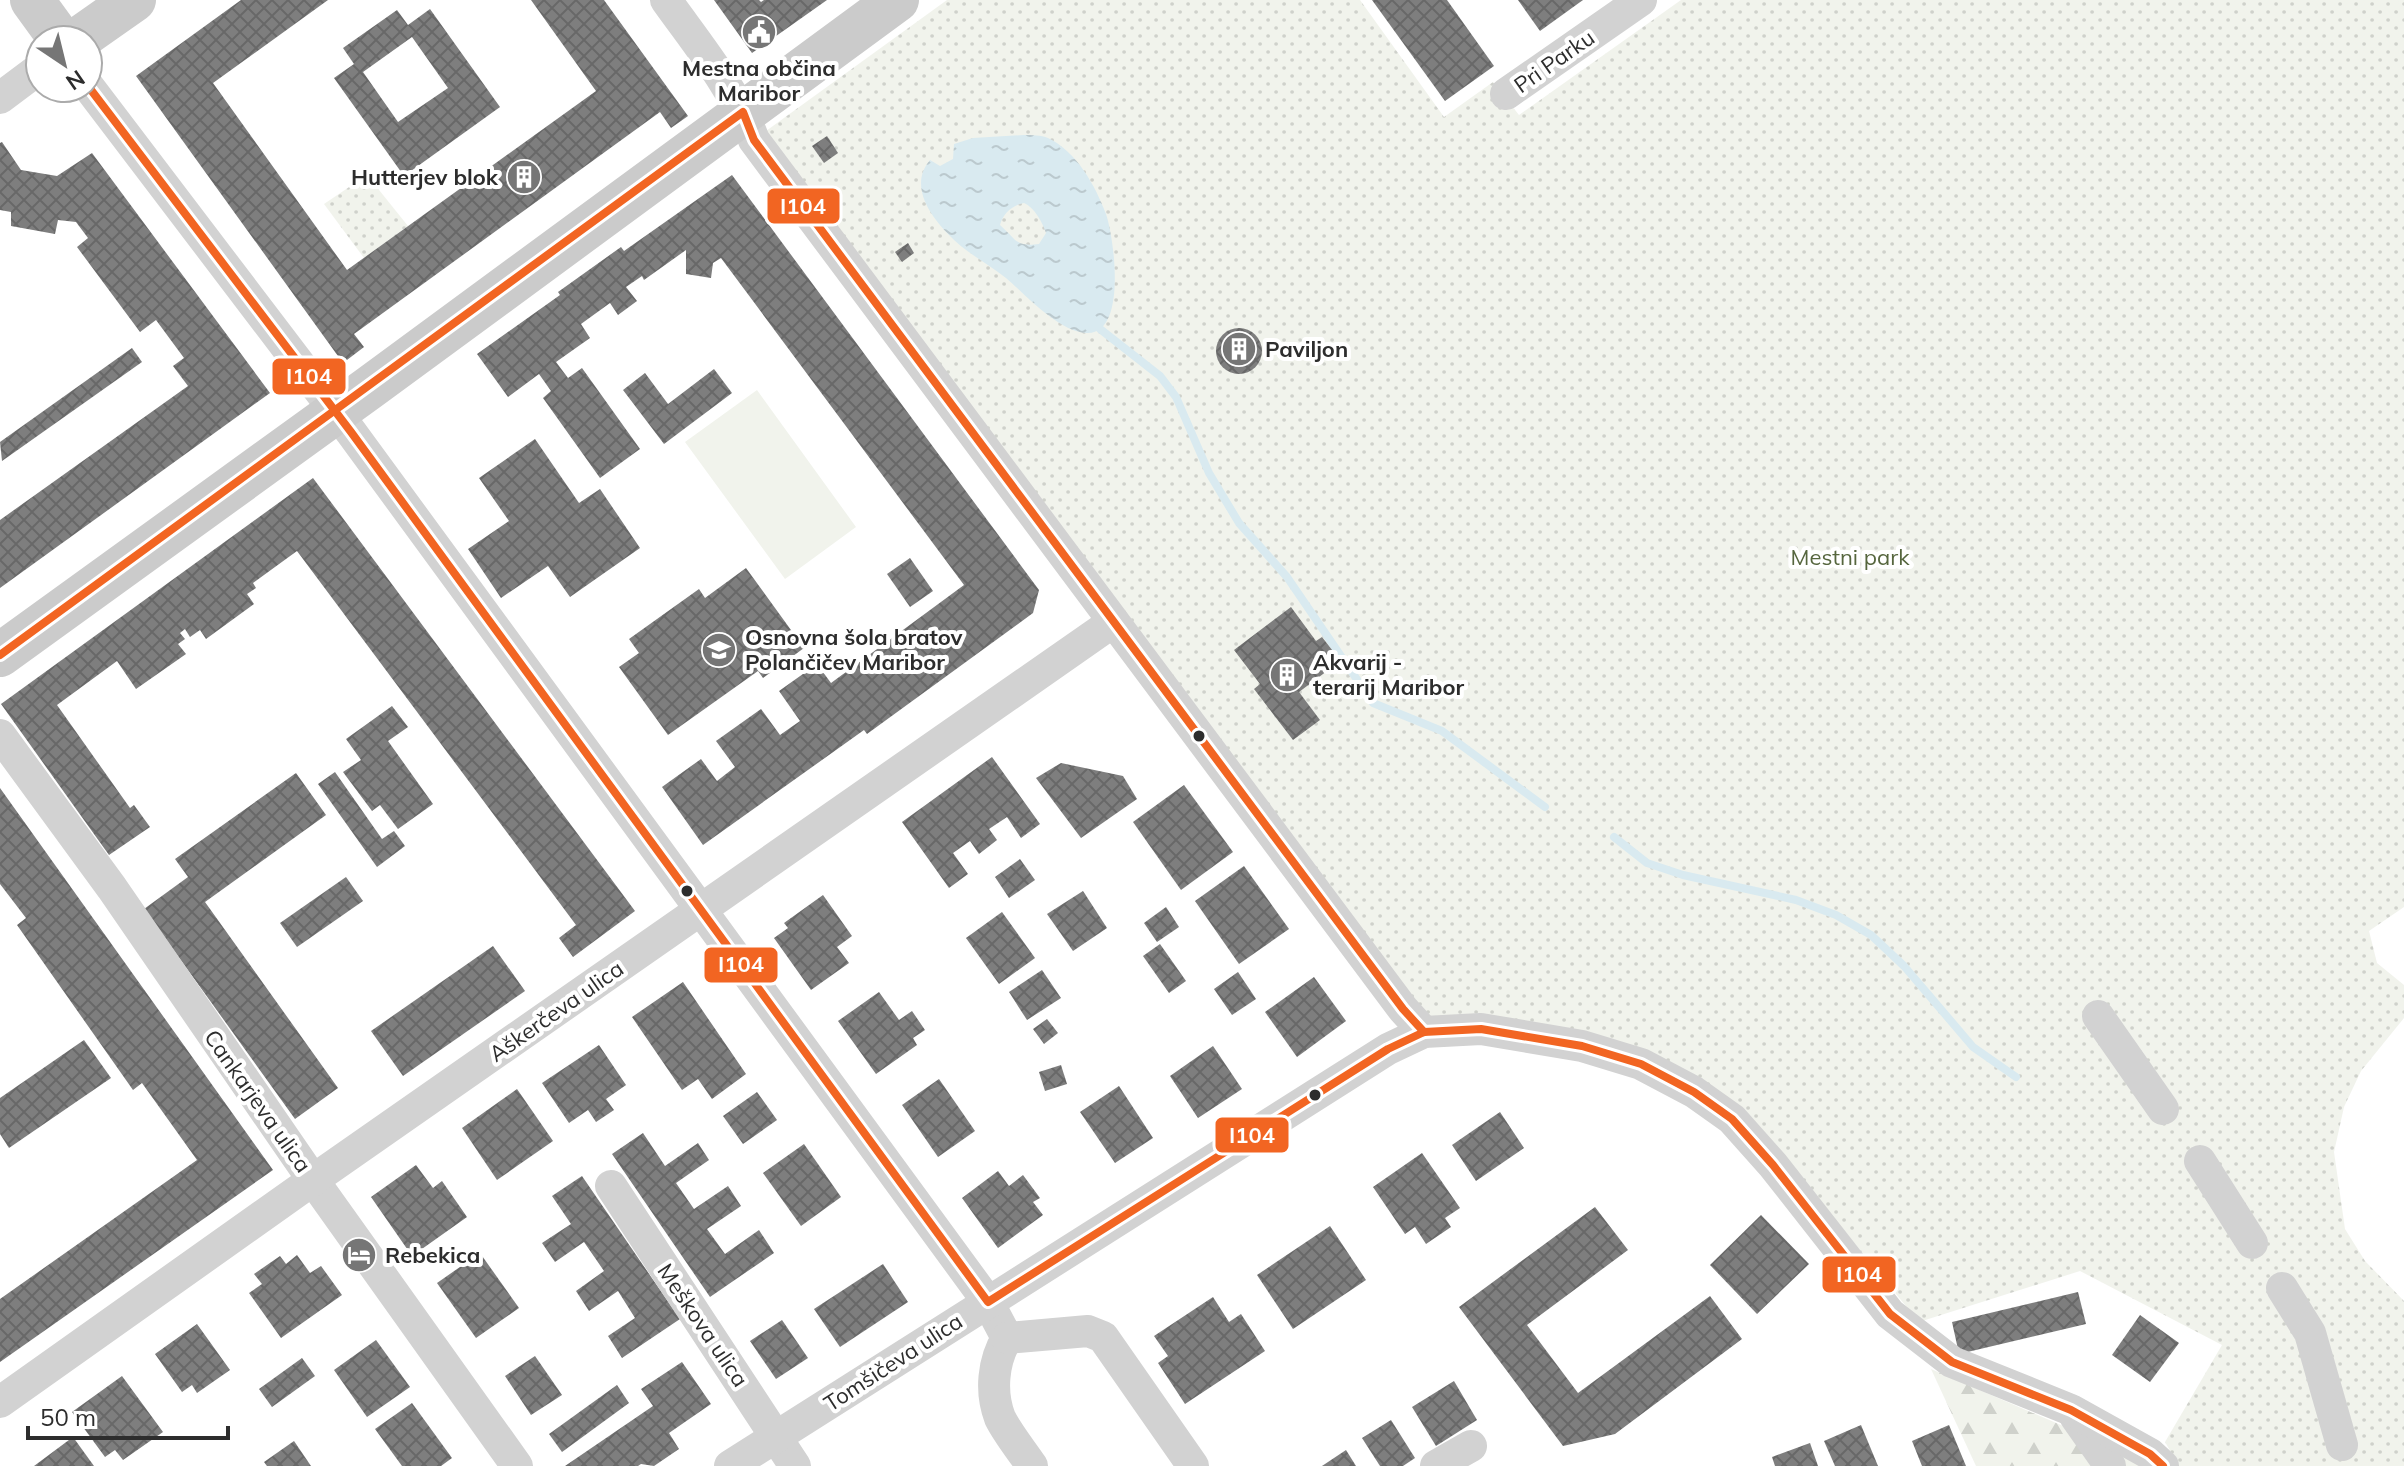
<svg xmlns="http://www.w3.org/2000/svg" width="2404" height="1466" font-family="Mulish,sans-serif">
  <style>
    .grass { fill: url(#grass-dots) }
    .forest { fill: url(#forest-firs) }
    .garden { fill: #f1f3ec }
    .water { fill: url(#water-ripples); fill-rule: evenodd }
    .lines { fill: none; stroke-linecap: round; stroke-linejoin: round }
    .stream { stroke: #d9eaf0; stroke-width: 8 }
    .building { fill: url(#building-cross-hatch); fill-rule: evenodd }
    .street { stroke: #d2d2d2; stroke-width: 32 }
    .secondary { stroke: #cbcbcb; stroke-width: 44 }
    .bus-1-casing { stroke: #fff; stroke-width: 14 }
    .bus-1 { stroke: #f26522; stroke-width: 8 }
    .bus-dot { fill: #2d2d2d; stroke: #fff; stroke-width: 3 }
    .labels { text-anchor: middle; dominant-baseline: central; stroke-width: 8; stroke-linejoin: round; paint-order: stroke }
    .street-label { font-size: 22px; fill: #2d2d2d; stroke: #fff }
    .poi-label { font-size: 22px; font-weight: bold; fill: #2d2d2d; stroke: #fff; text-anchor: start }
    .park-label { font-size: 22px; fill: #56663e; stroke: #fff }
    .line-badge { stroke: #fff; stroke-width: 3 }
    .badge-label { font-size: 22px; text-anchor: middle; font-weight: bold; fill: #fff }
  </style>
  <defs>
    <pattern id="grass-dots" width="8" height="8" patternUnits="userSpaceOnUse" patternTransform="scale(2)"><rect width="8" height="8" fill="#f1f3ec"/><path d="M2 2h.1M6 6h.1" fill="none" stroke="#cfd1cb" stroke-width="1.8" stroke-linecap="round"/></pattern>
    <pattern id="forest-firs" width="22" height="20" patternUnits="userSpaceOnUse" patternTransform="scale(2)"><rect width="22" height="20" fill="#f1f3ec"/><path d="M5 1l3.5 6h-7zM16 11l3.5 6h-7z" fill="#cfd1cb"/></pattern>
    <pattern id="water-ripples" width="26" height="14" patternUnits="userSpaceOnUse" patternTransform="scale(2)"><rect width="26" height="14" fill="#d9eaf0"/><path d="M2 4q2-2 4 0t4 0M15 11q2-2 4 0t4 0" fill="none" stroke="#bbc9ce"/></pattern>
    <pattern id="building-cross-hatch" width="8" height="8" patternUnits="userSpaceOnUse" patternTransform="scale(2)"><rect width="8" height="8" fill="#7e7e7e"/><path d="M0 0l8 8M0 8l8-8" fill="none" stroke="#686868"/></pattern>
  </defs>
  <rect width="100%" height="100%" fill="#fff"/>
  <!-- grass -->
  <g class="grass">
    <path d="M947,0H1360L1444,117L1493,82L1519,115L1681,0H2404V907L2369,931L2377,963L2404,985V1018L2361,1071L2344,1107L2334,1152L2345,1229L2365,1261L2404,1301V1466H2179L2165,1442L2222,1345L2080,1271L1919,1322L1782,1155L1653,1074L1429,1031L766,131Z"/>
    <path d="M367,175L408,226L364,258L324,204Z"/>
  </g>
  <!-- forest -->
  <path class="forest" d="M1931,1369L2135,1457L2146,1466H1976Z"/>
  <!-- garden -->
  <path class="garden" d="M757,390L856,527L785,579L685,442Z"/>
  <!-- water -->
  <path class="water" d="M1024,135C1032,135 1041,135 1048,138C1077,152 1095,185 1106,214C1114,237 1128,336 1086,333C1058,331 1026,295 1006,278C986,262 967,254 948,234C929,214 909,185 930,160L940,166L953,159L954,144L973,138ZM1024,203C1034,207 1043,223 1046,233L1039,244C1015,247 1017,240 1000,225C1003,213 1013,205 1024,203Z"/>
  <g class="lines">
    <!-- stream -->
    <g class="stream">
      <path d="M1100,329L1160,376L1176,397L1209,473L1239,523L1287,577L1373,703L1442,731L1545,807"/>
      <path d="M1614,837L1647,863L1683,875L1796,900L1836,915L1871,935L1904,966L1973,1047L2016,1077"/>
    </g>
  </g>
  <!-- building -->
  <g class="building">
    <path d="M241,0H328L213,83L347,270L596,91L531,0H604L688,116L671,128L660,112L354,334L364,347L343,363L136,76Z"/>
    <path d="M714,0H759L761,2L764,0H827L752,53Z"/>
    <path d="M1372,0H1447L1494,66L1445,101Z"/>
    <path d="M1518,0H1583L1540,31Z"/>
    <path d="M430,9L500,107L404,176L334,78L354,64L343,48L397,10L408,25ZM412,37L448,88L398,122L363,72Z"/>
    <path d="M827,136L838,153L824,163L812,146Z"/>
    <path d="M2,142L21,170L57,176L92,153L270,393L0,588V520L188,386L173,366L184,358L156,320L140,332L77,247L88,238L76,222L58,220L55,234L11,226V212L0,210V143Z"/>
    <path d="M732,175L1039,590L1033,613L867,734L864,730L703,845L662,787L701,759L717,781L735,767L716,741L761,709L780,735L800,721L779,691L817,664L831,683L964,585L721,258L713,263L711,278L686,274V250L644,280L642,276L626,287L637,301L618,315L610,303L581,324L590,338L556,362L568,378L582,368L640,449L600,478L543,398L551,391L539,374L508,397L477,354L560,295L558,292L621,247L624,251Z"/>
    <path d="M908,243L914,253L902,262L895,252Z"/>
    <circle cx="1239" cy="351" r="23"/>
    <path d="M132,348L142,362L2,461L0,442Z"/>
    <path d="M714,369L732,393L664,444L623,390L645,373L668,404Z"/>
    <path d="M535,439L579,503L600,489L640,548L570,597L548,566L501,598L468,549L509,521L479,478Z"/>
    <path d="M313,478L635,911L573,957L559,938L576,925L297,551L253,583L256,588L247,594L254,604L206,639L200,630L190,637L185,629L180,633L185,639L178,644L186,654L136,689L117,661L57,705L130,808L134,805L150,827L109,855L1,704Z"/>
    <path d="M910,558L933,591L910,607L887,574Z"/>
    <path d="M746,568L804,648L763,678L758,671L668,735L619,667L639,653L629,639L699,589L705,598Z"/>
    <path d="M1291,607L1316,641L1322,637L1336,655L1330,659L1335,665L1299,692L1320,720L1293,740L1254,689L1260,684L1234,650Z"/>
    <path d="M392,706L408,727L388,741L433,804L398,829L380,805L372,811L343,772L361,760L346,739Z"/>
    <path d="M992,757L1040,824L1021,838L1007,817L989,829L997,840L979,854L970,841L953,853L968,874L949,888L902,822Z"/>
    <path d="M1061,763L1123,776L1137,799L1081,838L1036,778Z"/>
    <path d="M335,772L382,839L394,831L405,846L377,867L318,784Z"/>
    <path d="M296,773L326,815L205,902L338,1088L295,1119L144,909L188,877L175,859Z"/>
    <path d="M1184,785L1233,852L1181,890L1133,822Z"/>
    <path d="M0,788L273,1170L0,1362V1299L197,1160L142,1083L133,1090L17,925L26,918L0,884Z"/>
    <path d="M1020,859L1035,880L1009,898L995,877Z"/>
    <path d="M1244,866L1289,929L1239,964L1195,901Z"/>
    <path d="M346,877L363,901L297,947L280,923Z"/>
    <path d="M1083,891L1107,928L1073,951L1047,914Z"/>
    <path d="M823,895L852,936L837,947L849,963L811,990L774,938L788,928L784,923Z"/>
    <path d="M1166,907L1179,927L1157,942L1144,923Z"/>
    <path d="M1002,912L1035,958L999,984L966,938Z"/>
    <path d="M1160,944L1186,981L1169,993L1143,956Z"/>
    <path d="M493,946L525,991L403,1076L371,1031Z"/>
    <path d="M1042,970L1061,998L1027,1020L1009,992Z"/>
    <path d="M1238,972L1256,999L1232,1015L1214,989Z"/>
    <path d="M1314,977L1346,1021L1297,1057L1265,1012Z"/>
    <path d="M683,982L746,1074L712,1099L698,1079L682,1090L632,1017Z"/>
    <path d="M879,992L899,1020L912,1011L925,1030L913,1038L917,1045L876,1074L838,1021Z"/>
    <path d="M1047,1019L1058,1033L1044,1044L1033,1029Z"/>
    <path d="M84,1040L111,1078L9,1148L0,1134V1098Z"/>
    <path d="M599,1045L626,1085L606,1099L614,1110L596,1122L588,1110L569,1123L542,1083Z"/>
    <path d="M1213,1046L1242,1089L1198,1118L1170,1076Z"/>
    <path d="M1061,1065L1067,1084L1045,1091L1039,1072Z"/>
    <path d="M939,1079L975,1131L938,1157L902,1105Z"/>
    <path d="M1119,1086L1153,1138L1115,1163L1080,1112Z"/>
    <path d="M517,1089L553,1141L497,1180L462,1128Z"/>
    <path d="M757,1092L777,1120L743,1144L723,1116Z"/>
    <path d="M1500,1112L1524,1148L1476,1181L1452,1145Z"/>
    <path d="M643,1133L665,1166L698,1143L709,1160L676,1183L694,1209L728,1186L741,1206L707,1229L725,1254L759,1230L774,1253L710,1297L612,1154Z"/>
    <path d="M804,1144L841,1197L801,1226L763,1173Z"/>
    <path d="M1422,1153L1460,1208L1445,1218L1451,1227L1426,1244L1415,1227L1405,1234L1373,1187Z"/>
    <path d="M416,1165L433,1188L442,1181L467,1217L412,1256L371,1197Z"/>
    <path d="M998,1171L1009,1186L1023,1175L1040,1198L1033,1202L1043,1215L998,1248L962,1198Z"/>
    <path d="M582,1176L680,1319L622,1358L608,1336L635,1318L618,1291L589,1311L576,1291L604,1271L584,1242L555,1262L542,1243L571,1224L552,1196Z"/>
    <path d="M1595,1207L1628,1250L1527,1325L1578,1393L1710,1296L1742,1339L1615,1434L1563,1446L1459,1307Z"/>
    <path d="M1761,1215L1809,1264L1757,1314L1710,1265Z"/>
    <path d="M1330,1226L1366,1280L1293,1329L1257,1275Z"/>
    <path d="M480,1253L519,1308L476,1338L437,1283Z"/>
    <path d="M297,1255L310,1273L321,1266L342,1295L281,1338L249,1293L262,1284L254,1274L280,1256L286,1264Z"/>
    <path d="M883,1264L908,1302L840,1347L814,1309Z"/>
    <path d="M2078,1292L2086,1324L1959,1354L1952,1322Z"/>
    <path d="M1213,1297L1229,1322L1241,1314L1265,1351L1185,1404L1158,1363L1168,1356L1154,1336Z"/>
    <path d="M2140,1315L2179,1343L2150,1382L2112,1355Z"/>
    <path d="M782,1320L808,1358L776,1379L750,1341Z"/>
    <path d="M197,1324L230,1370L197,1393L192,1385L182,1392L155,1354Z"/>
    <path d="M376,1340L410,1387L367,1417L334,1370Z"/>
    <path d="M535,1356L562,1395L531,1415L505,1376Z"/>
    <path d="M302,1358L315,1376L272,1407L259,1389Z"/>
    <path d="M682,1362L711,1404L669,1433L679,1449L654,1466L641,1464L638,1466H565L653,1406L641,1389Z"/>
    <path d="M122,1376L163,1432L123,1460L115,1450L105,1457L72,1412Z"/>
    <path d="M1454,1381L1477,1420L1436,1446L1412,1407Z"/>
    <path d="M617,1385L629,1403L562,1452L549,1434Z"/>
    <path d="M412,1403L452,1458L441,1466H402L375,1429Z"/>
    <path d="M1391,1420L1415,1458L1403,1466H1380L1362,1438Z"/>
    <path d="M1861,1425L1878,1466H1835L1824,1441Z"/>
    <path d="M1949,1425L1966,1466H1922L1912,1441Z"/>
    <path d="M73,1437L94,1466H34Z"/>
    <path d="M294,1441L311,1466H267L264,1462Z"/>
    <path d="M1810,1443L1818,1466H1775L1772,1457Z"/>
    <path d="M1346,1450L1356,1466H1322Z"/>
  </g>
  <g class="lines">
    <!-- street -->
    <g class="street">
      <path d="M666,0C698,45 734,88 754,140L1403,1009L1424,1032"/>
      <path d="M88,86L351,432L988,1302L1007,1338C993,1361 990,1392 1000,1418C1008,1434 1022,1451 1032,1466"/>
      <path d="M1506,94L1641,0"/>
      <path d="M0,98L40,68"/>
      <path d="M0,735L112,888L313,1180L517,1466"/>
      <path d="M2098,1016L2163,1109"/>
      <path d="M2200,1161L2252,1243"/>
      <path d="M611,1186L795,1466"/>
      <path d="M2282,1288L2310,1333L2342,1445"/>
      <path d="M1007,1338L1088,1331L1103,1337L1193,1466"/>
      <path d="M0,1402L313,1180L1113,622"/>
      <path d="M2075,1416L2110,1466"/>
      <path d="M730,1466L1388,1049L1424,1032L1481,1029L1582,1046L1641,1064L1694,1092L1732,1119L1773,1165L1890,1314L1952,1362L2071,1410L2150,1454L2163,1466"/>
      <path d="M1436,1466L1471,1446"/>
    </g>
    <!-- secondary -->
    <g class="secondary">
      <path d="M32,0L61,40"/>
      <path d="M77,40L134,0"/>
      <path d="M0,655L369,388L897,0"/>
    </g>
    <!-- bus-1 casing -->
    <g class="bus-1-casing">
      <g id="bus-1">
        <path d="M88,86L351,432L988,1302L1388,1049L1424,1032L1481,1029L1582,1046L1641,1064L1694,1092L1732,1119L1773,1165L1890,1314L1952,1362L2071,1410L2150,1454L2163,1466"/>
        <path d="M0,655L743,112L754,140L1403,1009L1424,1032"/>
      </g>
    </g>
    <!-- bus-1 -->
    <use href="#bus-1" class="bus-1"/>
  </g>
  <!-- icons -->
  <defs>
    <g id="civic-disc" transform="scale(1.8)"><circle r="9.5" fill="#767676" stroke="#fff"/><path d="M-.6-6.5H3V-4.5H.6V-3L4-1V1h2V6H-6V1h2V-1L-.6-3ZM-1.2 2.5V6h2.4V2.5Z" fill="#fff"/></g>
    <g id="building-disc" transform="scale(1.8)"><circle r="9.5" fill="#767676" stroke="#fff"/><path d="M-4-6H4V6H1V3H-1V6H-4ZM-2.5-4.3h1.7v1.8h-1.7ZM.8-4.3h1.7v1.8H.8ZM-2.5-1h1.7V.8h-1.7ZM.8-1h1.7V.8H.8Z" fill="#fff"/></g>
    <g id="school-disc" transform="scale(1.8)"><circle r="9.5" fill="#767676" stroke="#fff"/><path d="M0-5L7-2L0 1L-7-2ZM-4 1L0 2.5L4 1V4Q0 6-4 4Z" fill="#fff"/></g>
    <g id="hotel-disc" transform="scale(1.8)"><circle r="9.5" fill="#767676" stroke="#fff"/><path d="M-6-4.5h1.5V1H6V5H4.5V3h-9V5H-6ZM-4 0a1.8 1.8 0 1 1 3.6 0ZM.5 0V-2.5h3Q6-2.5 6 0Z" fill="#fff"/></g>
  </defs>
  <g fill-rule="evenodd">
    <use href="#civic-disc" x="759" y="32"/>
    <use href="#building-disc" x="524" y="177"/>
    <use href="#building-disc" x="1239" y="349"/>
    <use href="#school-disc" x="719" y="650"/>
    <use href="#building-disc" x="1287" y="675"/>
    <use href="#hotel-disc" x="359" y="1255"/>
  </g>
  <!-- markers -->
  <g class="bus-dot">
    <circle cx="1199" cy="736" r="7"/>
    <circle cx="687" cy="891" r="7"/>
    <circle cx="1315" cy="1095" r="7"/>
  </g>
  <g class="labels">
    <!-- street labels -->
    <g class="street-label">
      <text transform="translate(1554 61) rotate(-35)">Pri Parku</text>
      <text transform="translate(556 1011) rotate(-35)">Aškerčeva ulica</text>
      <text transform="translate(258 1101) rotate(55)">Cankarjeva ulica</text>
      <text transform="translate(703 1325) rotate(56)">Meškova ulica</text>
      <text transform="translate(893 1362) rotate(-33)">Tomšičeva ulica</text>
    </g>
    <!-- poi labels -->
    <g class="poi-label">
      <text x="759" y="68" text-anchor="middle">Mestna občina<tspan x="759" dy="25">Maribor</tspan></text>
      <text x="498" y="177" text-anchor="end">Hutterjev blok</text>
      <text x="1265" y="349">Paviljon</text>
      <text x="745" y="637">Osnovna šola bratov<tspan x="745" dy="25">Polančičev Maribor</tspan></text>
      <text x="1313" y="662">Akvarij -<tspan x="1313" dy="25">terarij Maribor</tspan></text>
      <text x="385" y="1255">Rebekica</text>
    </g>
    <!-- park labels -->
    <g class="park-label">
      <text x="1850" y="557">Mestni park</text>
    </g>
  </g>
  <g class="line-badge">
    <rect x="766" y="187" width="75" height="38" rx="8" fill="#f26522"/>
    <rect x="271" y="357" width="76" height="39" rx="8" fill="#f26522"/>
    <rect x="703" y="946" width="76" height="38" rx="8" fill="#f26522"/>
    <rect x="1214" y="1116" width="76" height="38" rx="8" fill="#f26522"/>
    <rect x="1821" y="1255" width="76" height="39" rx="8" fill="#f26522"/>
  </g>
  <g class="badge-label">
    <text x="803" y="214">I104</text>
    <text x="309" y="384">I104</text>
    <text x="741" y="972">I104</text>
    <text x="1252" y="1143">I104</text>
    <text x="1859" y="1282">I104</text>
  </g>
  <!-- north arrow -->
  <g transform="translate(64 64) rotate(145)"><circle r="38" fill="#ffffff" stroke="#ababab" stroke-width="2"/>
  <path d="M0-6L14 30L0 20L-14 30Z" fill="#767676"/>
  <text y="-12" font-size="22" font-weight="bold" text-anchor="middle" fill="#2d2d2d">N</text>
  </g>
  <!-- scale -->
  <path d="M28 1426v12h200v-12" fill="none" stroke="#2d2d2d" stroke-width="4"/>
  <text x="40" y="1426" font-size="24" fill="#2d2d2d" stroke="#ffffff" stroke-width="6" paint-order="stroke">50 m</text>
</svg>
